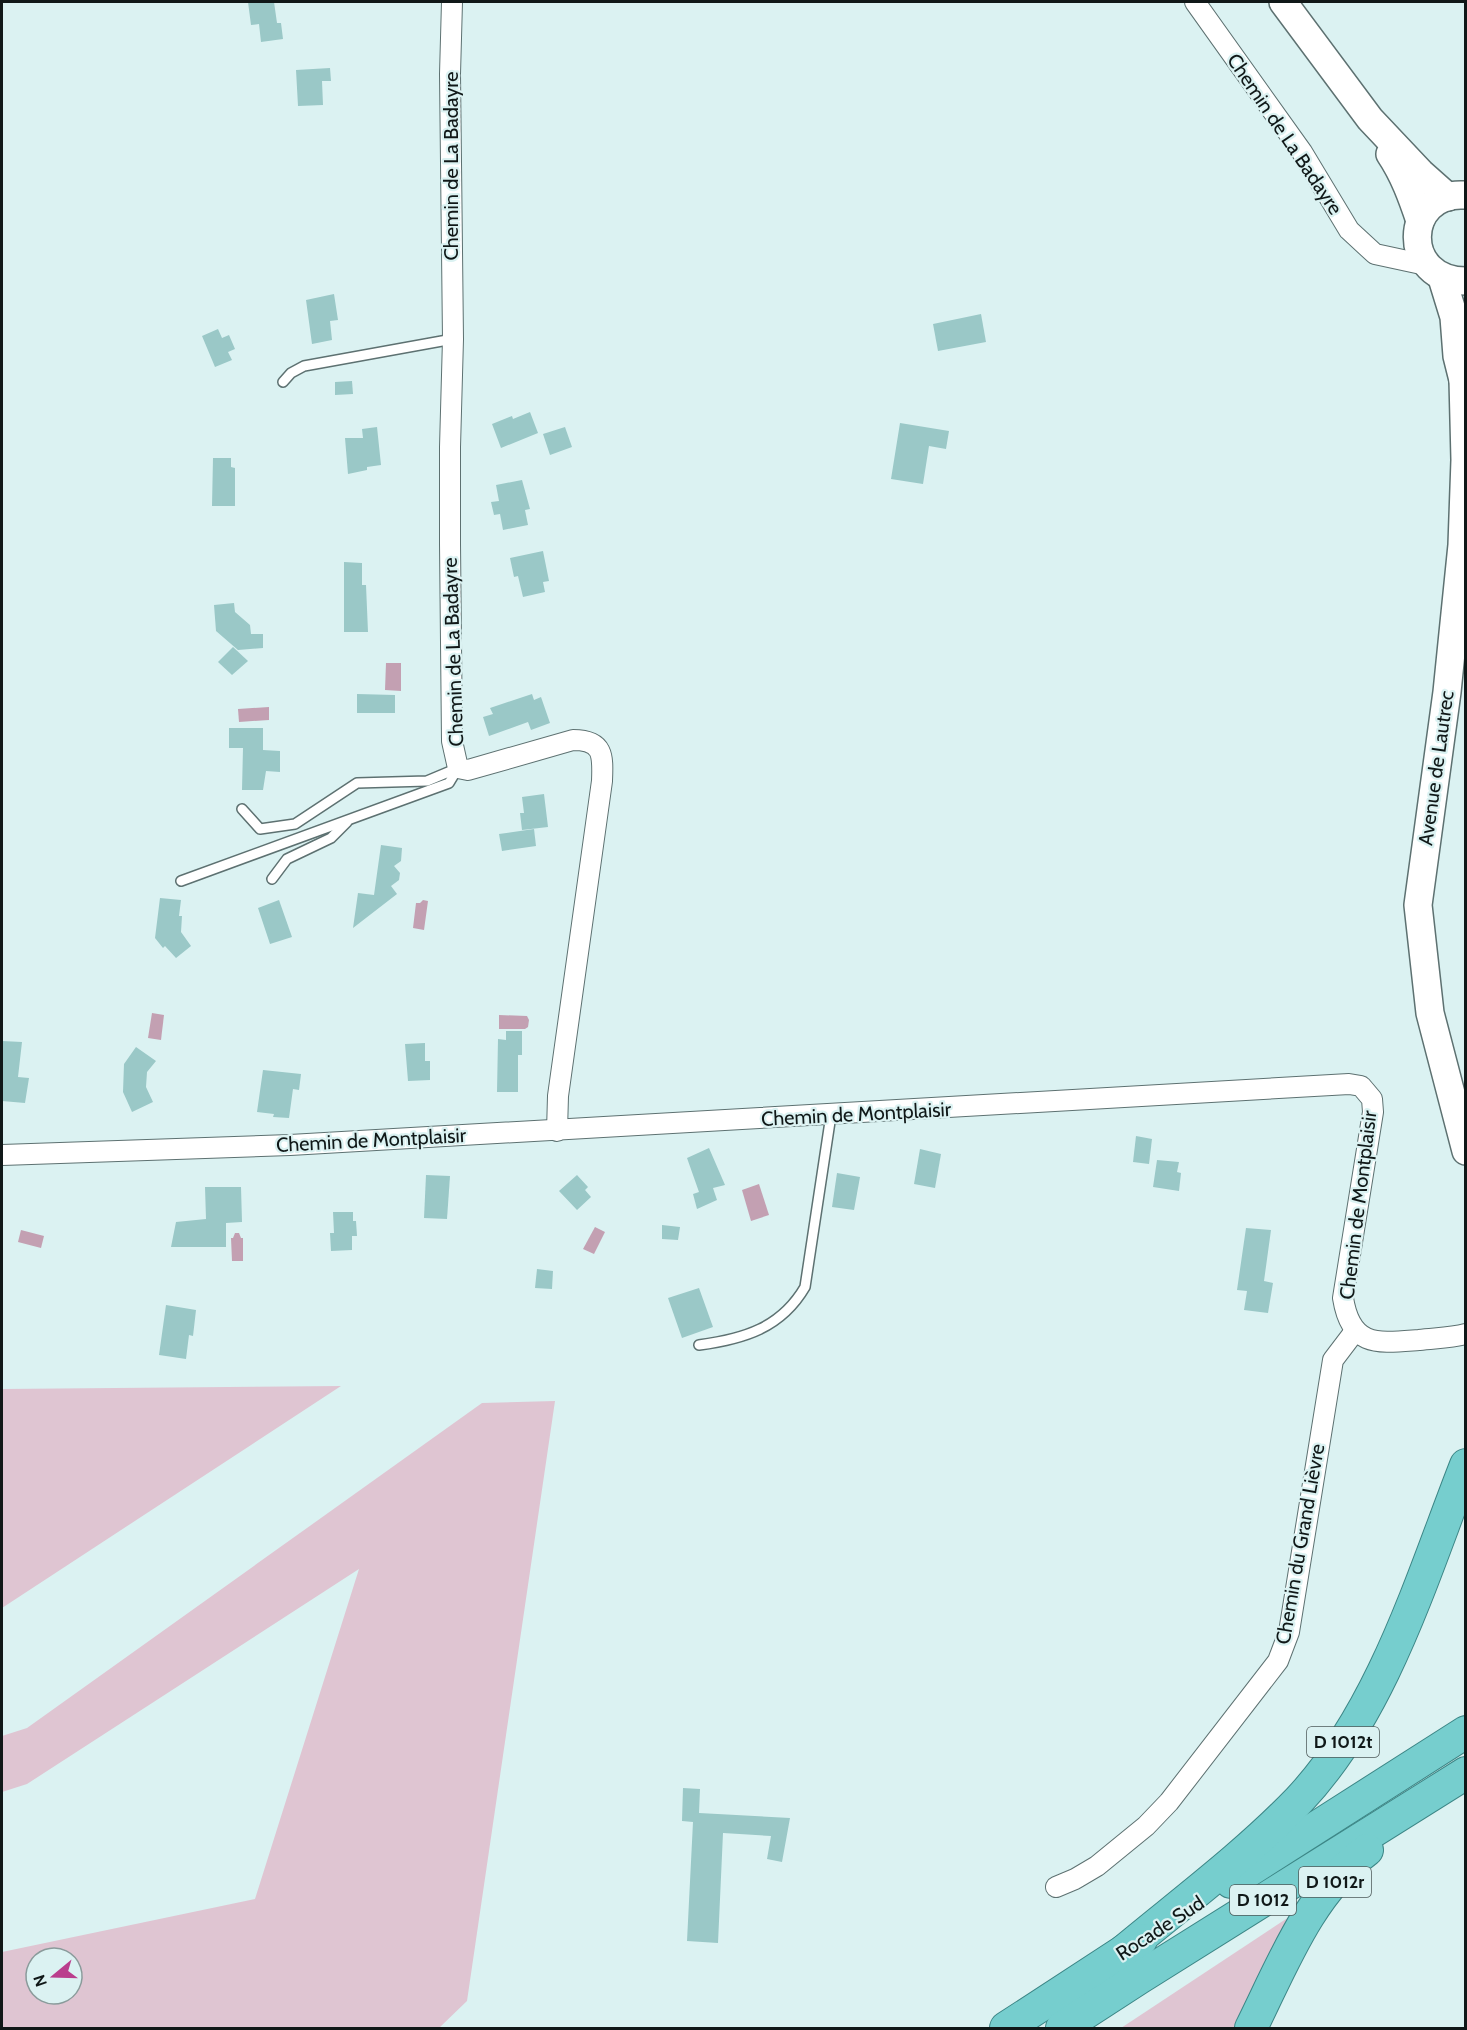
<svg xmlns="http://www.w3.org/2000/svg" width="1467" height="2030" font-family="Cabin,sans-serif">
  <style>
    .green { fill: #dfc5d2; fill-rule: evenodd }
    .water { fill: #c3a0b2 }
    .building { fill: #9ac8c7 }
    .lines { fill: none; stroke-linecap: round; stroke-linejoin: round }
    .service-casing { stroke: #5d7171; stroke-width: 12 }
    .minor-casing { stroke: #5d7171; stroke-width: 22 }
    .secondary-casing { stroke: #5d7171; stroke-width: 30 }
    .trunk-casing { stroke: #3c8686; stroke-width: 34 }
    .service { stroke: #fff; stroke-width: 9 }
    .minor { stroke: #fff; stroke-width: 20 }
    .secondary { stroke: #fff; stroke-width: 27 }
    .trunk { stroke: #76cece; stroke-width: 32 }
    .labels { text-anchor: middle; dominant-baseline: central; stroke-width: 4.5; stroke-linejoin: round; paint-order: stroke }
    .shield { fill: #dbf2f2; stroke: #4d5959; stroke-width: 1.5 }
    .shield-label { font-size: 18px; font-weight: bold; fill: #101818 }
    .street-label { font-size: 20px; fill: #101818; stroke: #dbf2f2 }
  </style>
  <rect width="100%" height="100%" fill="#dbf2f2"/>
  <!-- green -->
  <g class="green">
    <path d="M341,1386L2,1608V1389Z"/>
    <path d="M555,1401L467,2001L439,2028H2V1952L255,1899L359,1569L27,1784L2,1792V1736L27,1728L482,1403ZM36,1958H72V1994H36Z"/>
    <path d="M1289,1917L1237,2028H1121Z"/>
  </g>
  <!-- water -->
  <g class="water">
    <path d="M386,663H401V691L385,690Z"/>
    <path d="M269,707V720L239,722L238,709Z"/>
    <path d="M423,900L428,901L424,930L413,928L416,903H420Z"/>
    <path d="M152,1013L164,1015L161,1040L148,1038Z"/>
    <path d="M499,1015L527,1016L529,1020L528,1027L525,1029H499Z"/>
    <path d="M759,1184L769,1215L751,1221L742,1190Z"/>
    <path d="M595,1227L605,1232L594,1254L583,1249Z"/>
    <path d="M21,1230L44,1236L41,1248L18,1242Z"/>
    <path d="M235,1233H239L241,1238H243V1261H232L231,1238H233Z"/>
  </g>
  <!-- building -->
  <g class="building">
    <path d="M248,2H274L277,23H281L283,39L261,42L259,24L251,25Z"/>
    <path d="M330,68L331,81H322L323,105L298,106L296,70Z"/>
    <path d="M334,294L338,320L330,321L332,340L312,344L306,300Z"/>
    <path d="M981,314L986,342L938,351L933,324Z"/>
    <path d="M218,329L222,338L229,335L235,349L228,352L232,360L215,367L202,336Z"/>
    <path d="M352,381L353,394L335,395V382Z"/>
    <path d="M530,412L538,433L501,448L492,424L512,416L513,419Z"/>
    <path d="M900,423L949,431L946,449L929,446L923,484L891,479Z"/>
    <path d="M377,427L381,465L367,467V470L348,474L345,438H363L362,429Z"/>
    <path d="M565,427L572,447L550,455L543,434Z"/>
    <path d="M213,458H231V467L235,468V506H212Z"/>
    <path d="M522,480L530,509L525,510L528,525L503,530L500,514L494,515L491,502L499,501L496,485Z"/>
    <path d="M543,551L549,581L543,582L545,592L523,597L518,576L514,577L510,558Z"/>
    <path d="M344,562L362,563V585H366L368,632H344Z"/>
    <path d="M234,603L235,612L250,625L251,634H263V648L238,650L216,631L214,605Z"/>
    <path d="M233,647L248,661L232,675L218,662Z"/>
    <path d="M357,694L395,695V713H357Z"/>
    <path d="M532,694L534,700L541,697L550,723L531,730L528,722L489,736L483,717L493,714L490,708Z"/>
    <path d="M229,728H263V750L280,751V772L266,771L263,790H242L243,748H229Z"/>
    <path d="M544,794L548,827L522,830L520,813H524L522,797Z"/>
    <path d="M534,829L536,846L502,851L499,834Z"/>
    <path d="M381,845L402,848L401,861L394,866L400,873L399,880L391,886L397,894L353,928L358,893L374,895Z"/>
    <path d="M160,898L181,900L179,916H182L181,932L191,946L176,958L165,946L163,948L155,938Z"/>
    <path d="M279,900L292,937L270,944L258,908Z"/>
    <path d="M506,1031H522V1055H518V1092H497L498,1039L506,1040Z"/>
    <path d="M2,1041L22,1042L18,1077L29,1078L25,1103L2,1101Z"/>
    <path d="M425,1043V1061H430V1080L408,1081L405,1044Z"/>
    <path d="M136,1047L156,1061L147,1072L146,1087L153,1102L132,1112L123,1092L124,1064Z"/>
    <path d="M263,1070L301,1074L299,1090L293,1089L289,1118L273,1117L274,1114L257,1112Z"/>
    <path d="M1136,1136L1152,1139L1149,1164L1133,1162Z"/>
    <path d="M709,1148L725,1185L713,1188L717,1200L697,1209L693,1194L699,1192L687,1158Z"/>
    <path d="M920,1149L941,1154L935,1188L914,1184Z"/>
    <path d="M1157,1160L1179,1162L1177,1172L1181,1173L1179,1191L1153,1187Z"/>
    <path d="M837,1173L860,1177L854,1210L832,1207Z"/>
    <path d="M426,1175L450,1176L447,1219L424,1218Z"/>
    <path d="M577,1175L588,1187L585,1190L591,1197L577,1210L559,1191Z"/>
    <path d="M205,1187H241L242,1222L226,1223V1247H171L176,1222L206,1219Z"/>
    <path d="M333,1212H353V1221H356L357,1236H352V1250L331,1251L330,1233H334Z"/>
    <path d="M662,1225L680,1227L678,1240L662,1239Z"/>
    <path d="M1246,1228L1271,1230L1264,1281L1273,1283L1268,1313L1244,1310L1247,1291L1237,1290Z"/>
    <path d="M537,1269L553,1271L552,1289L535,1288Z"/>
    <path d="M699,1288L713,1327L682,1338L668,1298Z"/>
    <path d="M166,1305L196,1310L193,1336L189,1335L186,1359L159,1355Z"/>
    <path d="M683,1788L700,1789L699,1813L790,1818L782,1862L767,1859L771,1836L723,1833L718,1943L687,1941L693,1822L682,1821Z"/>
  </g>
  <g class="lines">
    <!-- service casing -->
    <g class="service-casing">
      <g id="service">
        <path d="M283,382L291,373L304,366L453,339"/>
        <path d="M242,809L260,829L295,824L357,783L427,781L458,768"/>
        <path d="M272,879L287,859L331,838L347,822"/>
        <path d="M181,881L449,783L458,768"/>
        <path d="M699,1345C744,1339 781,1328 805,1287L831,1115"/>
      </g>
    </g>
    <!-- minor casing -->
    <g class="minor-casing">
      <g id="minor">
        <path d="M452,2L450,74L453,339L450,447V544L452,741L458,768L468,770L573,740C604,740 603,756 602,781L558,1096L557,1131"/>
        <path d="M1195,2L1302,152L1349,230L1375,254L1426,265"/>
        <path d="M2,1155L290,1145L1349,1084L1361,1086L1372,1099L1373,1112L1343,1298C1351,1348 1378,1343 1419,1340C1435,1338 1451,1338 1466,1334"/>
        <path d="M1056,1887L1075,1879L1097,1866L1146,1826L1169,1802L1278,1661L1289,1632L1333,1360L1355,1331"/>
      </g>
    </g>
    <!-- secondary casing -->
    <g class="secondary-casing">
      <g id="secondary">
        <path d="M1283,2L1370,119L1421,173L1448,197"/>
        <path d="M1390,154C1404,175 1412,197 1420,221"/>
        <path d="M1464,195C1403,192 1400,281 1466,281"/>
        <path d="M1442,278L1454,317L1457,356L1463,380"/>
        <path d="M1466,368L1463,380L1465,460L1462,545L1447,692L1418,905L1430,1013L1466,1151"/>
      </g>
    </g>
    <!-- trunk casing -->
    <g class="trunk-casing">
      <g id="trunk">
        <path d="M1231,1882L1466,1732"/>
        <path d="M1124,1951C1183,1902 1246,1855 1299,1800C1383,1711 1422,1577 1466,1465"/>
        <path d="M1006,2028L1141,1940"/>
        <path d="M1062,2028L1139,1978L1466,1773"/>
        <path d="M1251,2028C1282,1966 1309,1893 1367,1850"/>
      </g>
    </g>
    <!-- service -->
    <use href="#service" class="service"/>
    <!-- minor -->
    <use href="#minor" class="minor"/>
    <!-- secondary -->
    <use href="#secondary" class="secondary"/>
    <!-- trunk -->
    <use href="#trunk" class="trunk"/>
  </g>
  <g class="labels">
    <!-- shield labels -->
    <g class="shield">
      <rect x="1307" y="1727" width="72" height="30" rx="4.5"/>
      <rect x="1299" y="1867" width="72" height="30" rx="4.5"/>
      <rect x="1230" y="1885" width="66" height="30" rx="4.5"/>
    </g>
    <g class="shield-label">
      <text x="1343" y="1742">D 1012t</text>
      <text x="1335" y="1882">D 1012r</text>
      <text x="1263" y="1900">D 1012</text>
    </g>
    <!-- street labels -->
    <g class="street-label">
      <text transform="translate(1285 134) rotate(56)">Chemin de La Badayre</text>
      <text transform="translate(451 166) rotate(-90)">Chemin de La Badayre</text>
      <text transform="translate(453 652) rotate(-92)">Chemin de La Badayre</text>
      <text transform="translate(1436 768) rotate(-82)">Avenue de Lautrec</text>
      <text transform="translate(856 1114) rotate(-3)">Chemin de Montplaisir</text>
      <text transform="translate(371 1140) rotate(-3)">Chemin de Montplaisir</text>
      <text transform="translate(1358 1205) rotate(-83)">Chemin de Montplaisir</text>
      <text transform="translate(1300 1544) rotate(-80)">Chemin du Grand Lièvre</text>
      <text transform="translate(1160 1928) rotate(-33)">Rocade Sud</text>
    </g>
  </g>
  <!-- border -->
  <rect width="1467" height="2030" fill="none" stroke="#101818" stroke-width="6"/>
  <!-- north arrow -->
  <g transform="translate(54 1976) rotate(251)"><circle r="28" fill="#dbf2f2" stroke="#8a9b9b" stroke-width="1.5"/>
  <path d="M0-4.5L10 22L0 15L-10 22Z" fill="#ba3e8d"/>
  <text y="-9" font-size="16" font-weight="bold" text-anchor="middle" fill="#101818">N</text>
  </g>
</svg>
